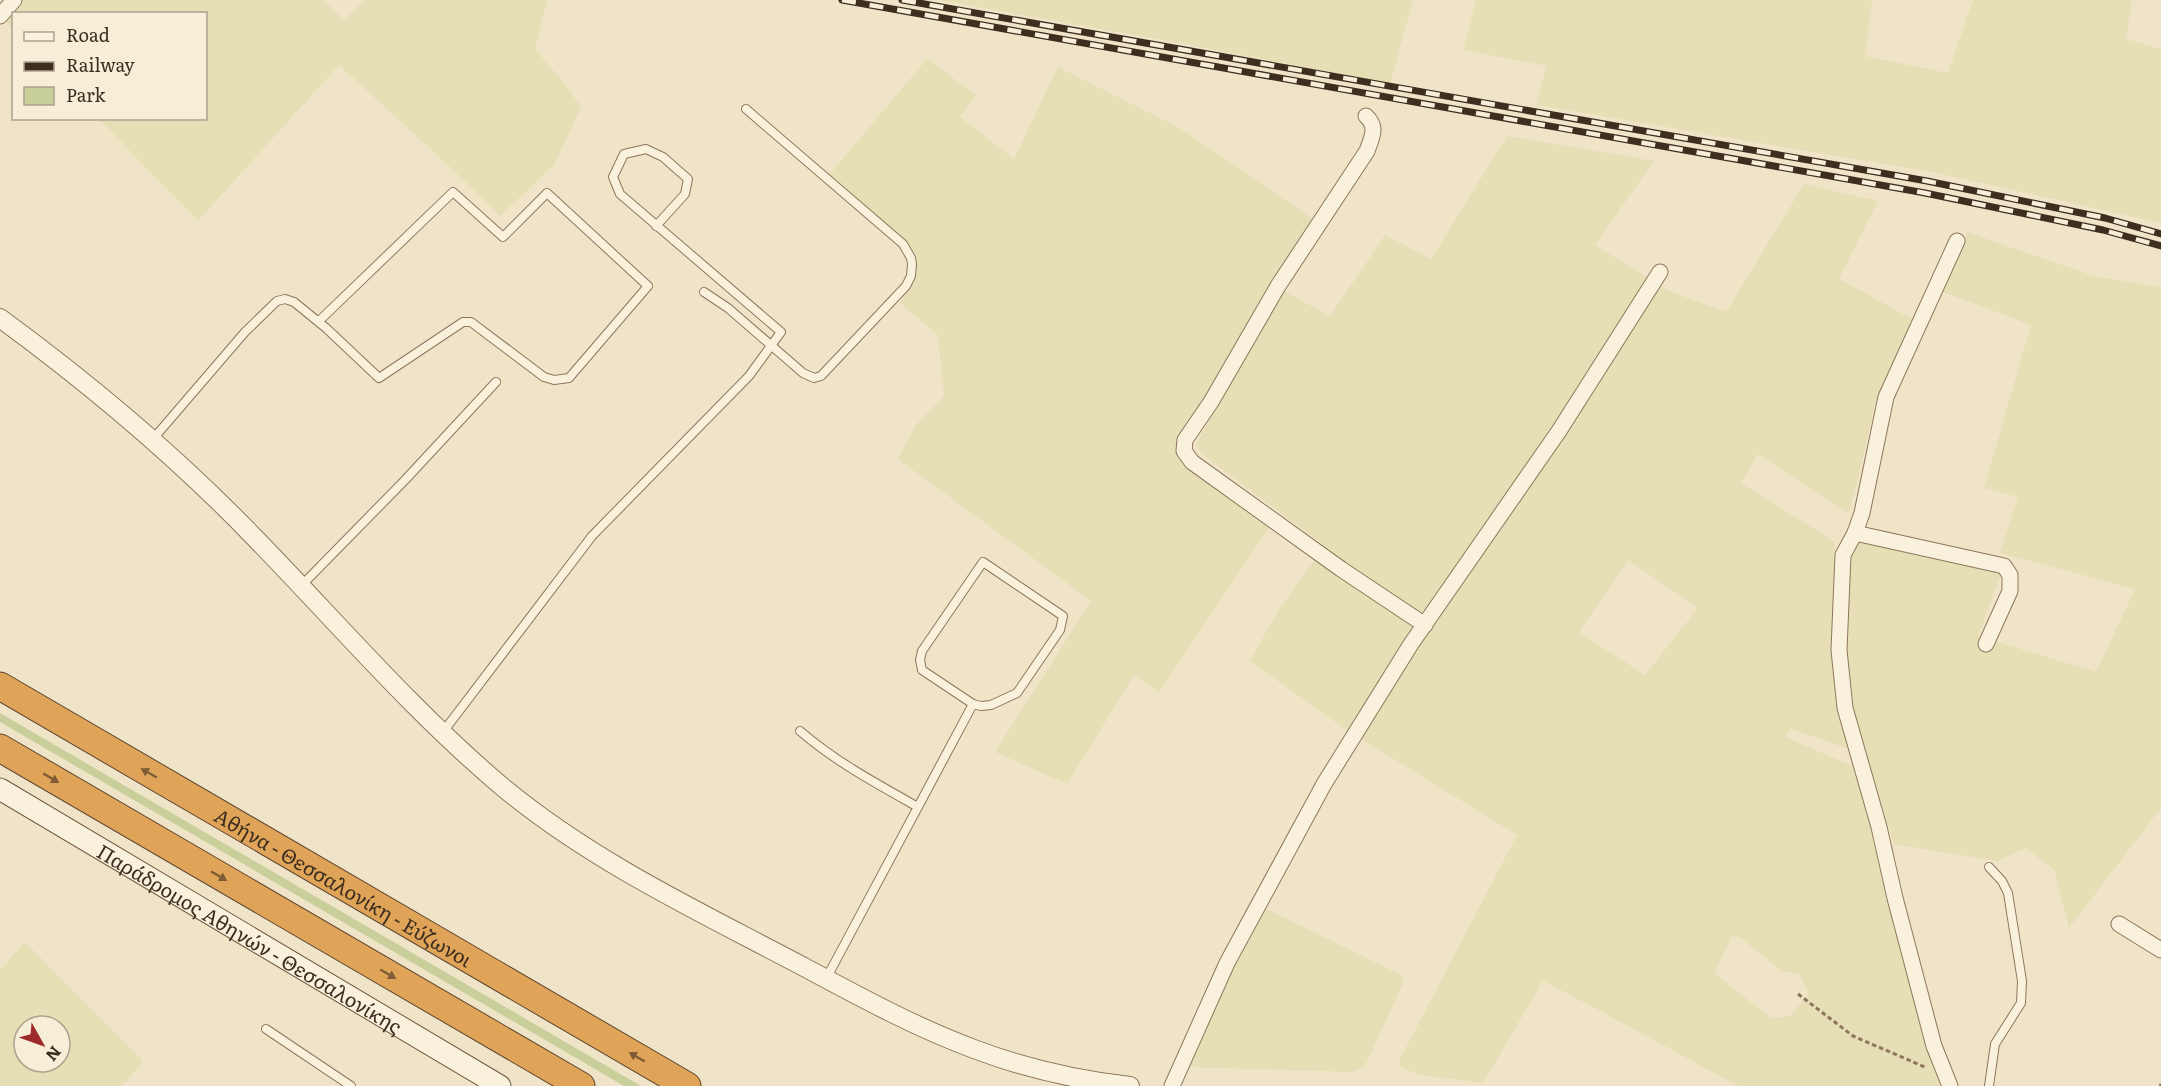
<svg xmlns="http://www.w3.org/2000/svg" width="2161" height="1086" font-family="Literata,serif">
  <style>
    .farmland { fill: #e6deb5; fill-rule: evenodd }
    .green { fill: #c9cf9b }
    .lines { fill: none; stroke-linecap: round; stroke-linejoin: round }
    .service-casing { stroke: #8d765c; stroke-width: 10 }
    .minor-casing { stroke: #8d765c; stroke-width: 17 }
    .tertiary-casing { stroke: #8d765c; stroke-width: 20 }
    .secondary-casing { stroke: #6f573f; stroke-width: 23 }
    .motorway-casing { stroke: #5b4430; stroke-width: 29 }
    .path { stroke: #8d765c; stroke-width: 3; stroke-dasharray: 4.5 3; stroke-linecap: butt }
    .service { stroke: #faf1dc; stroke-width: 8 }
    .minor { stroke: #faf1dc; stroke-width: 15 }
    .tertiary { stroke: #faf1dc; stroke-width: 18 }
    .secondary { stroke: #faf1dc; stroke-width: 21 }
    .motorway { stroke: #e0a458; stroke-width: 27 }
    .rail-casing { stroke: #3d2e20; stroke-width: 7 }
    .rail { stroke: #f7eed8; stroke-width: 4.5; stroke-dasharray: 14; stroke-linecap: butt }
    .oneway { fill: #7e5d36 }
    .labels { text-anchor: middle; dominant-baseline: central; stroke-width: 5; stroke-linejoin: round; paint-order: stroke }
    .street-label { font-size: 20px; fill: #3d2e20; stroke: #f7eed8 }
  </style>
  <rect width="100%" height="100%" fill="#f0e4c8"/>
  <!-- farmland -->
  <g class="farmland">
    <path d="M22,0H324L344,20L364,0H547L535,49L565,84L581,107L554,165L500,216L449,166L339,65L198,221L99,119L206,118V14H14L13,30L5,21Z"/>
    <path d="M938,0H1413L1390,84L1185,44Z"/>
    <path d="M1476,0H1872L1865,56L1948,73L1973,0H2132L2126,39L2161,49V223L1932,172L1536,105L1547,66L1463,50Z"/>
    <path d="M927,59L976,95L960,117L1014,159L1058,67L1180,128L1313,219L1207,397L1185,464L1269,527L1159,692L1134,675L1067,784L995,752L1091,601L898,459L916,425L944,396L938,335L900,303L914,281L916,259L908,244L829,175Z"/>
    <path d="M1507,136L1654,161L1595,245L1669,291L1726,312L1804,184L1878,201L1839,279L1914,320L1876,399L1857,484L1848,513L1758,454L1741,483L1835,542L1832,643L1852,750L1791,729L1785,737L1857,768L1904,960L1941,1086H1738L1593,1007L1543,981L1483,1083L1419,1075L1401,1067L1399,1061L1517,835L1345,729L1250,661L1279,609L1325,546L1201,453L1196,444L1284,291L1330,316L1385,235L1431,259ZM1639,318L1536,478L1475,565ZM1628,560L1698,608L1645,675L1579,632ZM1732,936L1739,937L1782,971L1799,974L1809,993L1791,1015L1772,1019L1714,973Z"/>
    <path d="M1967,232L2094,276L2161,287V808L2069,928L2054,870L2026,848L1997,861L1894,844L1852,714L1845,649L1850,557L1860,540L2002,572L1978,636L2096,672L2135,589L2000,553L2018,497L1984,488L2031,325L1943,292Z"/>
    <path d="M1263,907L1401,975L1403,983L1365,1066L1352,1072L1185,1067L1231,964Z"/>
    <path d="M25,942L143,1061L122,1086H0V970ZM24,1026H60V1062H24Z"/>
  </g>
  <!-- green -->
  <path class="green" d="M0,713L641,1086H624L0,722Z"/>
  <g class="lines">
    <!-- service casing -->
    <g class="service-casing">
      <g id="service">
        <path d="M704,292L728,308L803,373L814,378L821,376L906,286L911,276L912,264L911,258L903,244L746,109"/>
        <path d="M153,439L245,332L277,301L285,299L294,302L326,328L379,378L463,322H471L544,377L554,380L569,378L648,286L547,193L503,237L453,192L319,321"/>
        <path d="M983,562L1063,616L1060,630L1017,693L991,705L981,706L973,704L922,670L920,660L922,651Z"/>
        <path d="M301,586L405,480L496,382"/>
        <path d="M800,731C836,762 877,784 918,807"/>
        <path d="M443,732L592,536L749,376L781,332L620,194L613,177L624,154L646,149L663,157L688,179L685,194L656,226"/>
        <path d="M1989,867L2002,881L2008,893L2022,981L2021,1003L1995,1044L1989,1086"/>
        <path d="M826,979L973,704"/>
        <path d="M266,1029L351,1086"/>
      </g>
    </g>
    <!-- minor casing -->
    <g class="minor-casing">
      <g id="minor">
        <path d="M0,16L14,0"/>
        <path d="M1366,116C1378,127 1372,137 1367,151L1278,286L1211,402L1185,440L1184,451L1192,462L1341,569L1425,625"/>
        <path d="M1855,533L2004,566L2010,575V591L1986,644"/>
        <path d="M2119,924L2161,950"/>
        <path d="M1172,1086L1227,963L1324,784L1411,644L1559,431L1660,272"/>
        <path d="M1950,1086L1934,1046L1895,898L1879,827L1845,708L1839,650L1843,555L1855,533L1862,513L1886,397L1957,241"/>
      </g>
    </g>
    <!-- tertiary casing -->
    <g class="tertiary-casing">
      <path id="tertiary" d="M0,318C90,384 176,456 254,537C335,620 415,714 505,789C595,863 702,913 804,967C860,997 915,1027 974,1049C1024,1068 1077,1080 1130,1086"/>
    </g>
    <!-- secondary casing -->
    <g class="secondary-casing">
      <g id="secondary">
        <path id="s1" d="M0,789L500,1086"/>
      </g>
    </g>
    <!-- motorway casing -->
    <g class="motorway-casing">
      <g id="motorway">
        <path id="s2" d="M0,686L687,1086"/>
        <path d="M0,748L581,1086"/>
      </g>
    </g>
    <!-- path -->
    <g class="path">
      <path d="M1798,994L1853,1036L1927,1068"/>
      <path d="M2160,1086L2161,1084"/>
    </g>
    <!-- service -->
    <use href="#service" class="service"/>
    <!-- minor -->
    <use href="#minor" class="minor"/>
    <!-- tertiary -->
    <use href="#tertiary" class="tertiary"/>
    <!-- secondary -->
    <use href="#secondary" class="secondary"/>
    <!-- motorway -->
    <use href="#motorway" class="motorway"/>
    <!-- rail casing -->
    <g class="rail-casing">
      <g id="rail">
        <path d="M842,0L1925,193L2103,230L2161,246"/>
        <path d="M902,0L1927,181L2105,218L2161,234"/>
      </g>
    </g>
    <!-- rail -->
    <use href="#rail" class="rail"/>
  </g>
  <!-- one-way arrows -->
  <defs><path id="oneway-solid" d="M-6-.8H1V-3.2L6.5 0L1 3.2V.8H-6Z" transform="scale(1.5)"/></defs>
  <g class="oneway">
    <use href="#oneway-solid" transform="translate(149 773) rotate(-150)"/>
    <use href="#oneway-solid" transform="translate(51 778) rotate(30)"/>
    <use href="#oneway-solid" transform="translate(219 876) rotate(30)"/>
    <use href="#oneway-solid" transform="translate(388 974) rotate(30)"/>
    <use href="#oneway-solid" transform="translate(637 1057) rotate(-150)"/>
  </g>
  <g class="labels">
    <!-- street labels -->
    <g class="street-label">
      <text stroke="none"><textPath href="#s2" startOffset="398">Αθήνα - Θεσσαλονίκη - Εύζωνοι</textPath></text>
      <text stroke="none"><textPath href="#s1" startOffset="291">Παράδρομος Αθηνών - Θεσσαλονίκης</textPath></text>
    </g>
  </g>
  <!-- legend -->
  <rect x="12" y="12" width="195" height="108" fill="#f7eed8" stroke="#ada18e" stroke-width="1.5"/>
  <rect x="24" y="32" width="30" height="9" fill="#faf1dc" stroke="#ada18e" stroke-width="1.5"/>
  <text x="66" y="42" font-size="18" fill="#3d2e20">Road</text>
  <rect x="24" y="62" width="30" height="9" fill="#3d2e20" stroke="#ada18e" stroke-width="1.5"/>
  <text x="66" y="72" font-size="18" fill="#3d2e20">Railway</text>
  <rect x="24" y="87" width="30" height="18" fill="#c9cf9b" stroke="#ada18e" stroke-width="1.5"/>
  <text x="66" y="102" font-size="18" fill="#3d2e20">Park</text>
  <!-- north arrow -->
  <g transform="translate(42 1044) rotate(130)"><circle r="28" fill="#f7eed8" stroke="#ada18e" stroke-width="1.5"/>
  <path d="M0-4.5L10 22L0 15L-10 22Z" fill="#9e2a2b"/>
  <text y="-9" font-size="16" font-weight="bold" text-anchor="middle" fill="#3d2e20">N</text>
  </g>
</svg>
